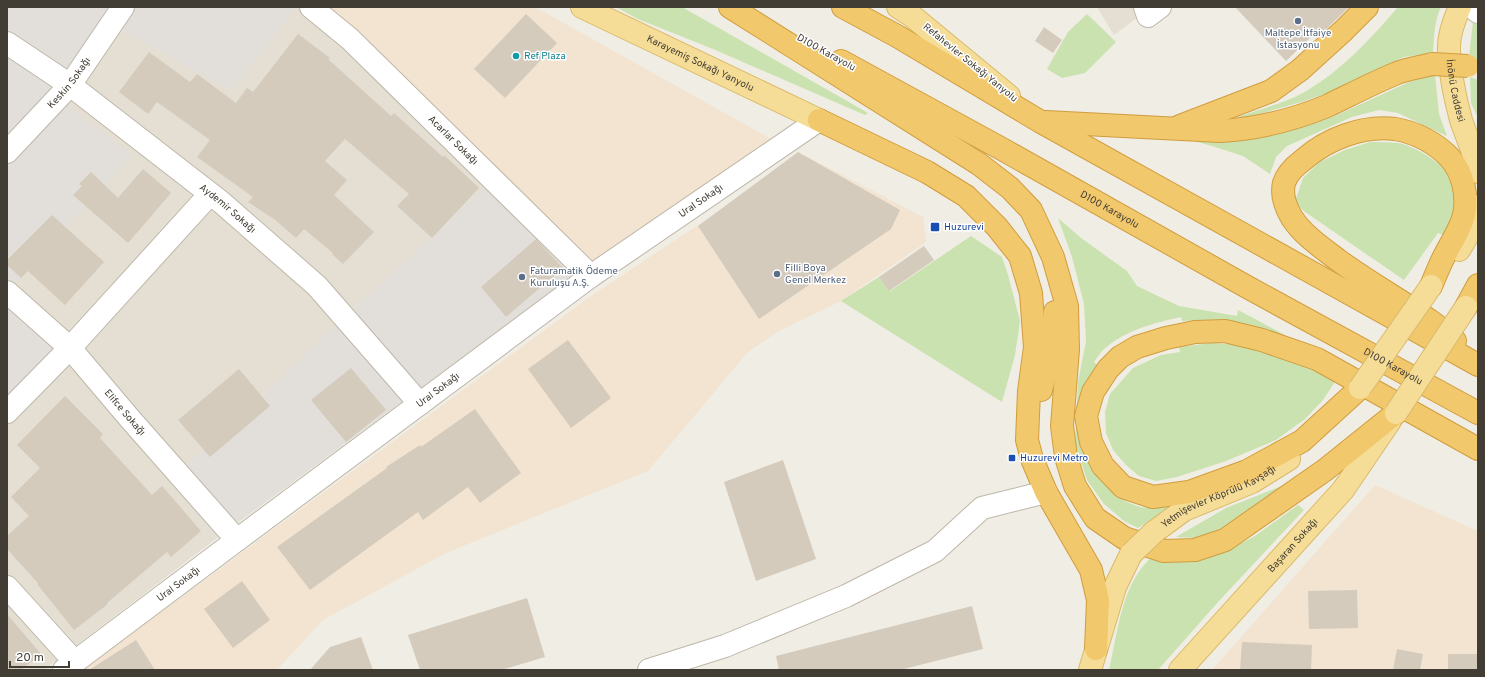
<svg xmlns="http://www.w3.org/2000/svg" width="1485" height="677" font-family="Overpass,sans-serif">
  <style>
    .residential { fill: #e4dfd2 }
    .commercial { fill: #f2e4d0 }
    .industrial { fill: #e2ded9 }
    .green { fill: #cae2af }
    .building { fill: #d4cbbd }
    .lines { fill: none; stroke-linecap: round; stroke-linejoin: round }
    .minor-casing { stroke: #beb7aa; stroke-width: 24 }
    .major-casing { stroke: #d9ba69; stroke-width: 24 }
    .highway-casing { stroke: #d09d3e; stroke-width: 24 }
    .minor { stroke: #fff; stroke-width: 22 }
    .major { stroke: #f6dd97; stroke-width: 22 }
    .highway { stroke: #f2c86d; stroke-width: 22 }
    .major-bridge-casing { stroke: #d9ba69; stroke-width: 24; stroke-linecap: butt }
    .highway-bridge-casing { stroke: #d09d3e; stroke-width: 24; stroke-linecap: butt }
    .major-bridge { stroke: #f6dd97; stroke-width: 22 }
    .highway-bridge { stroke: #f2c86d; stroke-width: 22 }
    .service-dot { fill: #5c6f8a; stroke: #fff; stroke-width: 1.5 }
    .culture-dot { fill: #0f9aa8; stroke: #fff; stroke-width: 1.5 }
    .transit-dot { fill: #1a4fb4; stroke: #fff; stroke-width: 1.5 }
    .labels { text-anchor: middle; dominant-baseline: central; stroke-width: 3; stroke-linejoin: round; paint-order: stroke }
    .service-label { font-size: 10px; fill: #4e5e75; stroke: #fff; text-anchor: start }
    .street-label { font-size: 10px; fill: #423d34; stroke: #fff }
    .culture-label { font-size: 10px; fill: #0d838f; stroke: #fff; text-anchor: start }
    .transit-label { font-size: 10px; fill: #164399; stroke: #fff; text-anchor: start }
  </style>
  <rect width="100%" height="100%" fill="#f0ede4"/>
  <!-- residential -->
  <g class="residential">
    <path d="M296,7H325L334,17L501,171L171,480L217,538L44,670H7V401L9,289L70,109L120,29L232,91Z"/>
    <path d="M1097,7H1152L1114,35Z"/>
  </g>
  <!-- commercial -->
  <g class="commercial">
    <path d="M325,7H535L771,139L589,264L501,171L334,17Z"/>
    <path d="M804,155L923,217L926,242L841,301L777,332L747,353L648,471L446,553L323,620L277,670H82L591,296Z"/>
    <path d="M1375,485L1478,531V670H1212Z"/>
  </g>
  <!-- industrial -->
  <g class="industrial">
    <path d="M7,7H296L232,91L120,29L70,109L133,155L10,289L66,346L7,401Z"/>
    <path d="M501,171L589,264L217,538L171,480Z"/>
  </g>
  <!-- green -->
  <g class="green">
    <path d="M616,7H682L868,113L865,115L713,49L638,19Z"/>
    <path d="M1398,7H1441C1434,21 1434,38 1433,53L1404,57L1336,90L1301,102L1239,120L1238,117C1257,110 1284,103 1301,94C1339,73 1370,40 1398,7Z"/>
    <path d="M1087,14L1116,42L1085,73L1062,78L1047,69L1068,32Z"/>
    <path d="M1473,22L1478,25V60L1469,56Z"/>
    <path d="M1431,75H1435L1439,114L1447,136L1398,113L1379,110L1352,117L1287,146L1276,157L1270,174L1243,156L1215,147L1184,138L1291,126L1335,116L1407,83Z"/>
    <path d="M1470,77L1478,80V118L1471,103Z"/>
    <path d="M1370,142C1379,142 1388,142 1397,143C1414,145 1448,166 1454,182C1460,201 1452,219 1445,236L1438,233L1404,280L1305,212L1295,202L1303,178L1320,162L1345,150Z"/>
    <path d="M1058,218L1081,238L1127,271L1137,286L1179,306L1237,316L1238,310L1285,335L1232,321L1212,320L1182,321L1181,317C1154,323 1125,330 1103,350C1100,353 1097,358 1094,362L1097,365C1089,377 1078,397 1076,412C1075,417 1077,422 1078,427C1083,462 1105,497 1140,507C1149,509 1161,507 1171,507L1138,528L1124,521L1104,504L1087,480L1075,444L1078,382L1086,341L1084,304L1072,257Z"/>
    <path d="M971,236L1002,257L1008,275L1020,321L1015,355L1002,402L841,301L879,277L890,291Z"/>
    <path d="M1212,343L1242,345L1272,352L1338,377L1323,400L1305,419L1276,440L1226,461L1177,477L1156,481L1139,476L1126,465L1113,450L1106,433L1105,412L1110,394L1133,368L1161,355L1180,352L1179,347Z"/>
    <path d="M1284,485L1246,515L1218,530L1195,538L1176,537L1226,508Z"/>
    <path d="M1298,505L1304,510L1218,602L1158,670H1109C1118,632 1121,584 1152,557L1228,550L1255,536Z"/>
  </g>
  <!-- building -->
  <g class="building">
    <path d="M1235,7H1349L1317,38L1313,35L1286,61Z"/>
    <path d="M526,14L557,43L505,98L474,69Z"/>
    <path d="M1044,27L1062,40L1053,53L1035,41Z"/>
    <path d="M298,34L330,58L328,59L391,116L394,113L443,157L444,155L479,188L432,238L397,206L409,194L345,139L325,161L347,180L334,195L374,232L343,264L332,254L333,253L304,229L296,238L274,219L248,202L253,197L197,157L210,140L157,102L148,114L119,92L149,52L190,82L197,74L236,103L247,88L253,92Z"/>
    <path d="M798,152L900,210L891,229L759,319L698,226Z"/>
    <path d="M143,169L171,193L128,243L73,195L82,186L79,184L91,172L118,198Z"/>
    <path d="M52,215L104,262L65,305L28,271L21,278L7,265V260Z"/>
    <path d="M536,239L563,268L506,317L481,287Z"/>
    <path d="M924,246L934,260L889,291L879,277Z"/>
    <path d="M568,340L611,398L571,428L528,369Z"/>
    <path d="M351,368L386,410L346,442L311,400Z"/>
    <path d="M239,369L270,406L210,457L178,420Z"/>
    <path d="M65,396L103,434L100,438L152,495L162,486L201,531L171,557L167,552L107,603L108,604L74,630L37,584L38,583L7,549V536L29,516L11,497L40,468L17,445Z"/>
    <path d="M475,409L521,473L480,503L468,487L423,520L418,512L310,590L277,547L387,468L386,467L420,445L421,447Z"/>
    <path d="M783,460L816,559L756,581L724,482Z"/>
    <path d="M242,581L270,620L233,648L204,609Z"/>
    <path d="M1357,590L1358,628L1309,629L1308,591Z"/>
    <path d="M527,598L545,657L501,670H420L408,635Z"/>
    <path d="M972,606L983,649L900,670H779L776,656Z"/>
    <path d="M7,614L41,654L21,670H7Z"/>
    <path d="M361,637L373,670H310L330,647Z"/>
    <path d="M136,640L155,670H89Z"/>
    <path d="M1242,642L1312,645L1311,670H1240Z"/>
    <path d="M1397,649L1423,654L1420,670H1393Z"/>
    <rect x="1448" y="654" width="30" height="16"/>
  </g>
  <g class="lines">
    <!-- minor casing -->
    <g class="minor-casing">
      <g id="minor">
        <path id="s1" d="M311,7L350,39L591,276"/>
        <path d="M1145,7L1148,16L1160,7"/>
        <path d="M1472,7L1478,12"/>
        <path id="s2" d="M7,43L70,85L221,202L317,286L420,404"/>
        <path id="s3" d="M7,152L70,85L123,7"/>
        <path id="s4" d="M7,292L70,348L131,420L237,540"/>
        <path d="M7,412L70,348L210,194"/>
        <path d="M7,587L75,662"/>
        <path id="s5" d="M64,670L237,540L591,276L819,120"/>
        <path d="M649,670L725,646L846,596L935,551L982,508L1046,492"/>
      </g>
    </g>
    <!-- major casing -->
    <g class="major-casing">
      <g id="major">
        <path id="s6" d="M582,7L819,120"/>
        <path d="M898,7L912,16L1009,96"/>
        <path id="s7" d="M1460,7C1454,20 1448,36 1449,51C1450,74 1455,98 1461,120C1467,138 1475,154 1478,172"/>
        <path d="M1459,250C1468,237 1474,221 1478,206"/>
        <path id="s8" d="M1154,532L1184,510L1252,482L1289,459"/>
        <path d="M1090,670L1115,587L1131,554"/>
        <path id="s9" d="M1180,670L1343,490L1390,421"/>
      </g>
    </g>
    <!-- highway casing -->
    <g class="highway-casing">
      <g id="highway">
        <path d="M730,7L979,164L1010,188L1031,210L1053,257L1067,306L1068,349L1062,426L1066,457L1075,486L1095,518L1124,538L1164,551L1195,550L1225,540L1325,470L1396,413"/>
        <path d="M843,7L897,36L1041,122L1478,365"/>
        <path id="s10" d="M841,61L1002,149L1249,288L1478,413"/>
        <path d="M819,120L927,172L966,196L997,227L1020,256L1031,293L1035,347L1029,391L1027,440L1032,459L1046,492L1091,570L1098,600L1096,649"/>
        <path d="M1046,122L1220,131C1256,129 1293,120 1327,106C1350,95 1373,83 1397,73C1408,69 1421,67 1432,64"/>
        <path d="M1180,126L1271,91L1300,70L1343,31L1367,7"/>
        <path d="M1431,286C1436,275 1440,263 1446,253C1452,241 1461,228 1464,215C1468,195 1463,173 1450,158C1436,143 1415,132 1395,129C1362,125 1327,139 1303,160C1295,166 1287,173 1284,183C1281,195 1286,208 1292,218C1303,235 1322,248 1338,260C1368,282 1399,299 1429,320C1438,326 1447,334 1455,341"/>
        <path d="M1466,307L1478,285"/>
        <path d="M1360,388L1302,441L1247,471L1189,492L1153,497L1123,487L1103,466L1091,442L1086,416L1093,392L1108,369L1120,357L1137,347L1166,338L1195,332L1225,331L1262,340L1317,359L1478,449"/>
        <path d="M1041,390L1052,347L1055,312"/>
      </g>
    </g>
    <!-- minor -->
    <use href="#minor" class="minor"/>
    <!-- major -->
    <use href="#major" class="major"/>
    <!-- highway -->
    <use href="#highway" class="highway"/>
    <!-- major-bridge casing -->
    <g class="major-bridge-casing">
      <g id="major-bridge">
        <path d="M1360,388L1431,286"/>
        <path d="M1396,413L1466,307"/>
        <path d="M1131,554L1154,532"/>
      </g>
    </g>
    <!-- highway-bridge casing -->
    <g class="highway-bridge-casing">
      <path id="highway-bridge" d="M1432,64L1468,66"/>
    </g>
    <!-- major-bridge -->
    <use href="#major-bridge" class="major-bridge"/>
    <!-- highway-bridge -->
    <use href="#highway-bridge" class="highway-bridge"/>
  </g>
  <!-- markers -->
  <g class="service-dot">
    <circle cx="1298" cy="21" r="4"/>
    <circle cx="777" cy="274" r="4"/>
    <circle cx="522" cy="277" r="4"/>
  </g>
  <circle class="culture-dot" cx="516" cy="56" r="4"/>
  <g class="transit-dot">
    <rect x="930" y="222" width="10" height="10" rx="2"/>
    <rect x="1008" y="454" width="8" height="8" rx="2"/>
  </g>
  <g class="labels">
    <!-- service labels -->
    <g class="service-label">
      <text x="1298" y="33" text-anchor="middle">Maltepe İtfaiye<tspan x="1298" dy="12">İstasyonu</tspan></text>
      <text x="785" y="268">Filli Boya<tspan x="785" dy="12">Genel Merkez</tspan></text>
      <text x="530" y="271">Faturamatik Ödeme<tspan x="530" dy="12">Kuruluşu A.Ş.</tspan></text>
    </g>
    <!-- street labels -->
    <g class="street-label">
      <text transform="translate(826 53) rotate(29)">D100 Karayolu</text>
      <text transform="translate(970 63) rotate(39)">Refahevler Sokağı Yanyolu</text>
      <text stroke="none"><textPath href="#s6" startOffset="131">Karayemiş Sokağı Yanyolu</textPath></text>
      <text stroke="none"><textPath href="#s3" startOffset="93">Keskin Sokağı</textPath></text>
      <text stroke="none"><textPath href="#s7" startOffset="86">İnönü Caddesi</textPath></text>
      <text stroke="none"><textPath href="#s1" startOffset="195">Acarlar Sokağı</textPath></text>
      <text stroke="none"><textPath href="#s5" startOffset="791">Ural Sokağı</textPath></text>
      <text stroke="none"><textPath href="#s2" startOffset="276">Aydemir Sokağı</textPath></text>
      <text stroke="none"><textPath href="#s10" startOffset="307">D100 Karayolu</textPath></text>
      <text stroke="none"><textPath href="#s10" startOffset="631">D100 Karayolu</textPath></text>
      <text stroke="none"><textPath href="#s5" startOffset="467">Ural Sokağı</textPath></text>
      <text stroke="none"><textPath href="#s4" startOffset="169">Elifce Sokağı</textPath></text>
      <text stroke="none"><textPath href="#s8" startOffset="74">Yetmişevler Köprülü Kavşağı</textPath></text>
      <text stroke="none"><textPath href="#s9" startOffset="168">Başaran Sokağı</textPath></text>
      <text stroke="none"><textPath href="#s5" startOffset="143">Ural Sokağı</textPath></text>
    </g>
    <!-- culture labels -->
    <g class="culture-label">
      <text x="524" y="56">Ref Plaza</text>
    </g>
    <!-- transit labels -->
    <g class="transit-label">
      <text x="944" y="227">Huzurevi</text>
      <text x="1020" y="458">Huzurevi Metro</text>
    </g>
  </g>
  <!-- border -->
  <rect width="1485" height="677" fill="none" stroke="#423d34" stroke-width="16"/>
  <!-- scale -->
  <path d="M10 661v6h59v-6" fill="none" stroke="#423d34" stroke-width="2"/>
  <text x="16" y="661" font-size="12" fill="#423d34" stroke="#ffffff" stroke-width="3" paint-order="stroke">20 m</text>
</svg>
